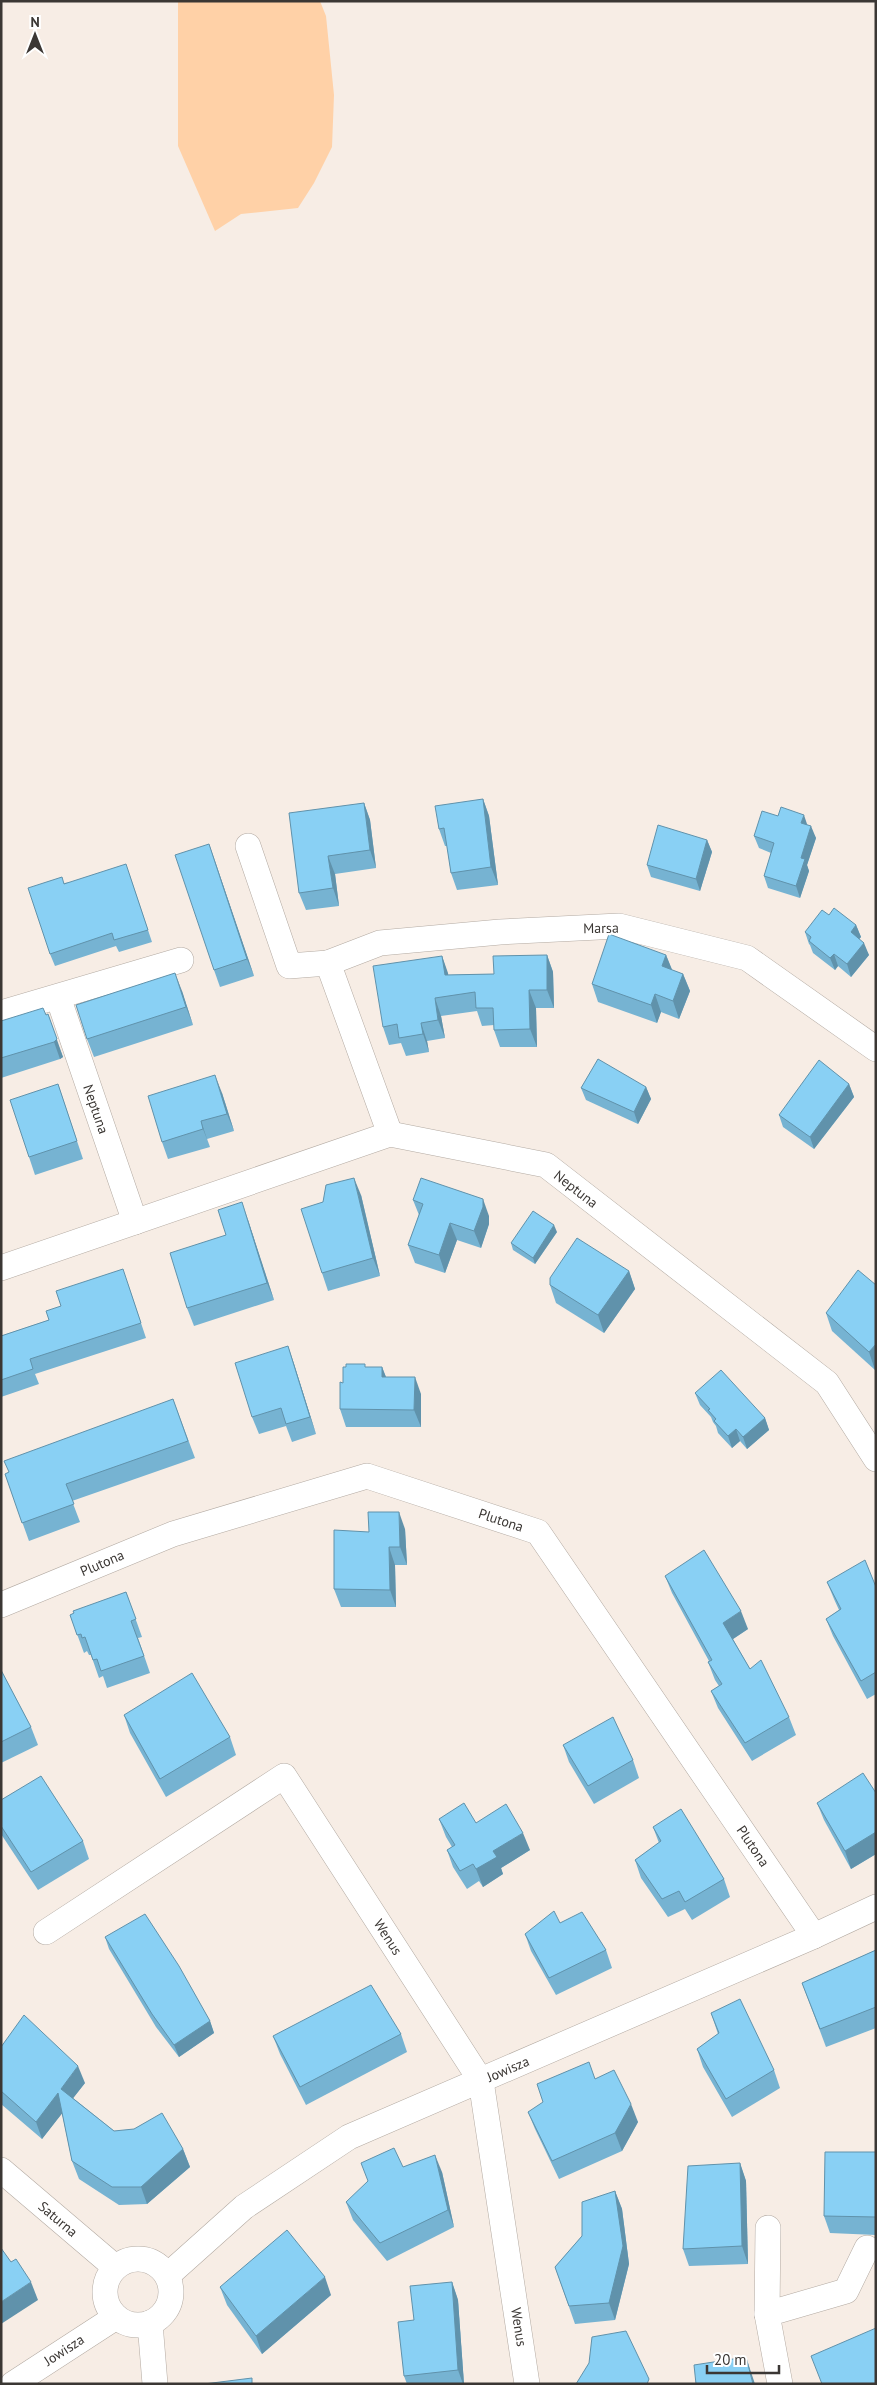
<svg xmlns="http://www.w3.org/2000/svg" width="877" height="2385" font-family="'PT Sans',sans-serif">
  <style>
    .green { fill: #ffd1a7 }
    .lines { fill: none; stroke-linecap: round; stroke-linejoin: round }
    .minor-casing { stroke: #b3aaa2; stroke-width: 26 }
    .minor { stroke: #fff; stroke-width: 25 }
    .wall { fill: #76b3d2 }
    .shaded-wall { fill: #6092ab }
    .building { fill: #89d0f4; stroke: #6092ab }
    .labels { text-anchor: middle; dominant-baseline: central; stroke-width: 4.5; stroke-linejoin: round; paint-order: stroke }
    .street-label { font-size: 14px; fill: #3b3734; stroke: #fff }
  </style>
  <rect width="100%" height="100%" fill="#f7ede5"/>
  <!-- green -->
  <path class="green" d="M178,1H320L326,16L334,95L332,147L314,183L298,208L241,214L215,231L178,146Z"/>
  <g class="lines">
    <!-- minor casing -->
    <g class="minor-casing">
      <g id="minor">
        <path d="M248,846L289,966L328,963"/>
        <path d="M58,997L135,1222"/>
        <path d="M1,1013L181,960"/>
        <path d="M390,1134L328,963L380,943L500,932L619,926L747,958L876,1049"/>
        <path d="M1,1268L390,1134L546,1165L827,1383L876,1459"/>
        <path d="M1,1605L173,1534L367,1476L538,1532L814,1936"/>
        <path d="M46,1932L284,1776L481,2081L527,2384"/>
        <path d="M1,2170L115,2267"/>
        <circle cx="138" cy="2292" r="33"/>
        <path d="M168,2275L244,2207L349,2137L814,1936L876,1907"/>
        <path d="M767,2314L768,2228"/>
        <path d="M150,2323L155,2384"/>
        <path d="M13,2384L116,2317"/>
        <path d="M780,2384L767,2314L846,2291L867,2248"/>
      </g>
    </g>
    <!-- minor -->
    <use href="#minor" class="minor"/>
  </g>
  <!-- wall -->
  <g class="wall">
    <path d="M483,799L489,816L498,885L457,890L451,873L447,846H445L439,829Z"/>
    <path d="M364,803L370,820L376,868L335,874L339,906L306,910L299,893Z"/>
    <path d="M778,816L808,825L816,838L807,865L809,871L800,898L768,888L764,876L771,853L759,848L754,836Z"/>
    <path d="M707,840L712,852L700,891L651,877L647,865Z"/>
    <path d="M209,844L254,976L220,987L214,970Z"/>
    <path d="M130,876L152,942L119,952L116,946L55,966L50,954L64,883Z"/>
    <path d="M829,915L856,925L861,937L859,939L869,955L851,977L838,966L835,970L813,953L810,945L809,944L805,932Z"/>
    <path d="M547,955L553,972L554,1008H536L537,1047H500L494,1030V1025L482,1026L477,1011L441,1016L445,1038L427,1041L429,1052L406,1056L401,1043L389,1045L383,1027L442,956L448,975L494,974Z"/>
    <path d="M666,955L672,970L683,974L690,991L679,1019L661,1012L657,1023L598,1002L592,984Z"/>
    <path d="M182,991L193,1025L94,1057L87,1039Z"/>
    <path d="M46,1015L63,1057L60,1059L1,1078V1021Z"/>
    <path d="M58,1084L83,1159L35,1175L29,1157Z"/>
    <path d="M849,1084L854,1097L814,1149L783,1127L779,1115Z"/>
    <path d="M646,1087L651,1099L638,1124L586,1100L581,1088Z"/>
    <path d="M222,1093L234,1131L207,1139L210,1147L168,1159L162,1142Z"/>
    <path d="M361,1195L380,1276L328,1291L322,1273Z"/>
    <path d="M413,1200L489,1216V1224L481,1248L457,1240L445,1273L415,1263L408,1245L419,1215Z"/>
    <path d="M248,1220L274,1300L194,1326L187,1308L226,1235Z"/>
    <path d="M557,1232L535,1264L513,1250L511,1243Z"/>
    <path d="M629,1271L635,1289L604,1333L556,1303L550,1285Z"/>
    <path d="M128,1284L146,1338L35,1374L39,1384L1,1397V1336L49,1320Z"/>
    <path d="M876,1285L875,1370L832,1331L826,1313Z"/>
    <path d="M288,1346L294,1364L316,1434L292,1442L286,1426L259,1434L252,1417Z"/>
    <path d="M366,1367H382L386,1377L421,1394V1427H346L340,1409L343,1383Z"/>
    <path d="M695,1393L765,1418L769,1430L747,1449L740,1441L732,1448L718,1433L716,1426L713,1422L711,1417L700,1405Z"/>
    <path d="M173,1399L195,1458L72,1501L80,1522L29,1541L5,1474Z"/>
    <path d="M405,1529L407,1565H395L396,1607H341L334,1589L369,1532Z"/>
    <path d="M665,1576L748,1629L733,1639L750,1669L789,1717L796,1735L752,1761L718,1708L711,1691L719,1686L715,1680L708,1662L709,1661L672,1593Z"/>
    <path d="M827,1582L875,1585L876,1587V1694L867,1699L833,1636L826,1619L839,1610L834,1599Z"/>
    <path d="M126,1592L142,1637L138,1638L150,1673L107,1688L103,1676L99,1678L91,1655H89L87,1651L84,1653L70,1615Z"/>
    <path d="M1,1670L31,1727L38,1745L1,1763Z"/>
    <path d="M124,1715L230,1737L236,1755L166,1797L130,1733Z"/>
    <path d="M563,1745L633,1760L639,1778L594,1804L569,1762Z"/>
    <path d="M876,1793V1854L851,1869L824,1820L817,1803Z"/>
    <path d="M1,1800L83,1841L89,1859L38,1890L1,1834Z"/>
    <path d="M439,1819L476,1823L530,1850L501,1868L503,1874L483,1887L479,1881L467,1889L453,1867L447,1850L452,1847L446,1837Z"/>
    <path d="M653,1827L724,1879L730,1897L692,1920L685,1909L668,1917L641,1878L635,1860L659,1843Z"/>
    <path d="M560,1923L606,1950L612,1968L556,1995L531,1951L525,1934Z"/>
    <path d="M105,1937L210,2021L214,2033L179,2057L156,2027L109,1949Z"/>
    <path d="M876,1950V2028L826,2047L802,1983Z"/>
    <path d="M711,2013L774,2070L780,2088L732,2117L703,2067L697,2049L718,2034Z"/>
    <path d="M401,2034L407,2052L306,2105L280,2054L273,2036Z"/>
    <path d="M1,2047L85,2083L73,2098L114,2131L183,2149L190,2167L147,2204L119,2205L79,2179L72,2161L62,2113L42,2139L1,2104Z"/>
    <path d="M595,2079L638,2122L622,2151L559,2179L535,2129L528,2112Z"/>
    <path d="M876,2152V2235L830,2233L824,2216Z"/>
    <path d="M740,2163L746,2181L748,2264L689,2266L683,2249Z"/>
    <path d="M403,2167L442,2172L454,2227L387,2261L353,2220L346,2202Z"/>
    <path d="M615,2191L622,2209L629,2264L615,2320L575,2324L555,2267L582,2236Z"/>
    <path d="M452,2282L458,2300L464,2384H407L404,2376L414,2320Z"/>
    <path d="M220,2287L331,2295L262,2354L227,2305Z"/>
  </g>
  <!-- shaded-wall -->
  <g class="shaded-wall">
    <path d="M483,799L489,816L498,885L491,867Z"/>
    <path d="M364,803L370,820L376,868L370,850Z"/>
    <path d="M804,815L808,827L801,823Z"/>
    <path d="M811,826L816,838L807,865L809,871L800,898L796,886L801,858Z"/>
    <path d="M707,840L712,852L700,891L696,879Z"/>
    <path d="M209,844L215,861L254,976L247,959Z"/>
    <path d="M328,856L335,874L339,906L333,888Z"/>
    <path d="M856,925L861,937L855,944L851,932Z"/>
    <path d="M864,943L869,955L851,977L847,964Z"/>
    <path d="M834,954L838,966L835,970L830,958Z"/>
    <path d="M547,955L553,972L554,1008L547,990Z"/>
    <path d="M666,955L673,972L662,966Z"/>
    <path d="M442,956L448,973L451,993L445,975Z"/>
    <path d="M175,973L182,991L193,1025L186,1007Z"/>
    <path d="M683,974L690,991L679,1019L673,1001Z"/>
    <path d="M529,990L536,1008L537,1047L530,1029Z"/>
    <path d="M655,994L661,1012L657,1023L651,1005Z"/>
    <path d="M435,998L441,1016L445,1038L438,1020Z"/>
    <path d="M48,1014L63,1057L60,1059L54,1042Z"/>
    <path d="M421,1023L427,1041L429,1052L423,1034Z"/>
    <path d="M215,1075L222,1093L234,1131L227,1114Z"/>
    <path d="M849,1084L854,1097L814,1149L810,1137Z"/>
    <path d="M646,1087L651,1099L638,1124L634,1112Z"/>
    <path d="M201,1121L207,1139L210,1147L203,1129Z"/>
    <path d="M354,1178L361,1195L380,1276L373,1258Z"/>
    <path d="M483,1199L489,1216V1224L481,1248L474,1231Z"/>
    <path d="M242,1202L248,1220L274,1300L267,1283Z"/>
    <path d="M450,1223L457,1240L445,1273L439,1255Z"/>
    <path d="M554,1225L557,1232L535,1264L533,1258Z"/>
    <path d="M629,1271L635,1289L604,1333L598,1315Z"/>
    <path d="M876,1344V1369L875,1370L869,1352Z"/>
    <path d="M288,1346L294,1364L316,1434L310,1417Z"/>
    <path d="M382,1367L389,1385L382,1377Z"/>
    <path d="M415,1377L421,1394V1427L414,1410Z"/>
    <path d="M765,1418L769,1430L747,1449L743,1437Z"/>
    <path d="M736,1429L740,1441L732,1448L728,1436Z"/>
    <path d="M399,1512L405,1529L407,1565L400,1547Z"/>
    <path d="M389,1547L395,1565L396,1607L390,1590Z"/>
    <path d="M741,1611L748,1629L730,1641L723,1623Z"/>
    <path d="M876,1832V1854L851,1869L845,1851Z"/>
    <path d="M523,1833L530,1850L501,1868L503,1874L483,1887L476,1869L493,1851Z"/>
    <path d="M210,2021L214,2033L179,2057L174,2045Z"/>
    <path d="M78,2066L85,2083L67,2106L61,2089Z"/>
    <path d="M58,2093L64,2111L42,2139L36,2122Z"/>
    <path d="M631,2104L638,2122L622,2151L615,2133Z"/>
    <path d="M183,2149L190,2167L147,2204L141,2187Z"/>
    <path d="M435,2155L442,2172L454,2227L448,2210Z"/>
    <path d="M740,2163L746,2181L748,2264L742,2246Z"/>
    <path d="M615,2191L622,2209L629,2264L615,2320L609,2303Z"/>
    <path d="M325,2277L331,2295L262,2354L256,2336Z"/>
    <path d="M31,2282L38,2300L1,2324V2302Z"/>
    <path d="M452,2282L458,2300L464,2384H463L458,2370Z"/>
    <path d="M746,2357L755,2384H753Z"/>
  </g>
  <!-- building -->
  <g class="building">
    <path d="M483,799L491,867L451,873L444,828L439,829L435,806Z"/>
    <path d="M364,803L370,850L328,856L333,888L299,893L289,813Z"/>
    <path d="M781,807L804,815L801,823L811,826L801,858L805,859L796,886L764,876L774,843L754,836L762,811L778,816Z"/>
    <path d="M658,825L707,840L696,879L647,865Z"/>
    <path d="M209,844L247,959L214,970L175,855Z"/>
    <path d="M126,864L148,930L114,940L112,933L50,954L28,888L62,877L64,884Z"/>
    <path d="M834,908L856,925L851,932L864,943L847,964L834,954L830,958L809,941L811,937L805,932L822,910L829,915Z"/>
    <path d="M609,934L666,955L662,966L683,974L673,1001L655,994L651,1005L592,984Z"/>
    <path d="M547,955V990H529L530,1029L494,1030L493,1008H476L475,992L435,998L438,1020L421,1023L423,1034L399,1038L397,1024L383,1027L373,966L442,956L445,975L494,974L493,956Z"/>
    <path d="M175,973L186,1007L87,1039L76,1005Z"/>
    <path d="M43,1008L46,1015L48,1014L57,1039L54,1042L1,1058V1021Z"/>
    <path d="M598,1059L646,1087L634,1112L581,1088Z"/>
    <path d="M819,1060L849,1084L810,1137L779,1115Z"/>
    <path d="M215,1075L227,1114L201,1121L203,1129L162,1142L148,1096Z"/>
    <path d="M58,1084L77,1141L29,1157L10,1100Z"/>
    <path d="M354,1178L373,1258L322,1273L301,1209L323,1202L326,1185Z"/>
    <path d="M421,1178L483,1199V1207L474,1231L450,1223L439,1255L408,1245L423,1204L413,1200Z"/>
    <path d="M242,1202L267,1283L187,1308L170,1253L226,1235L218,1210Z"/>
    <path d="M533,1211L554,1225L533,1258L511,1243Z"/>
    <path d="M577,1238L629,1271L598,1315L550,1285V1278Z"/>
    <path d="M123,1269L141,1323L30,1359L33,1369L1,1380V1336L49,1320L46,1311L61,1306L56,1291Z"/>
    <path d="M858,1270L876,1285V1344L869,1352L826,1313Z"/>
    <path d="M288,1346L310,1417L286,1424L281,1408L252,1417L235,1363Z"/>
    <path d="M346,1364H365V1367H382V1377H415L414,1410L340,1409V1382L343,1383V1367H346Z"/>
    <path d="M721,1370L765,1418L743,1437L736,1429L728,1436L714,1421L716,1419L708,1410L710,1409L695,1393Z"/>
    <path d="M173,1399L188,1441L66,1484L74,1504L22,1523L5,1474L9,1472L4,1461Z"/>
    <path d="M368,1512H399L400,1547H389L390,1590L334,1589V1530L369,1532Z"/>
    <path d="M704,1550L741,1611L723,1623L750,1669L761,1660L789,1717L745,1743L711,1691L722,1684L708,1662L712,1660L665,1576Z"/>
    <path d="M865,1560L876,1587V1672L861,1681L826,1619L841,1609L827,1582Z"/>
    <path d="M126,1592L136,1619L131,1621L144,1656L101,1671L97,1659L93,1660L85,1637L82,1638L81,1634L77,1635L70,1615L74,1613L73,1611Z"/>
    <path d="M1,1670L31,1727L1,1742Z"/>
    <path d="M192,1673L230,1737L160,1779L124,1715Z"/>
    <path d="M613,1717L633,1760L588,1786L563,1745Z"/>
    <path d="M863,1773L876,1793V1832L845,1851L817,1803Z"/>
    <path d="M41,1776L83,1841L31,1872L1,1826V1800Z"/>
    <path d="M464,1803L476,1823L506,1804L523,1833L493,1851L497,1857L476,1869L473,1864L460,1871L447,1850L455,1845L439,1819Z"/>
    <path d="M681,1809L724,1879L685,1902L679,1891L662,1899L635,1860L661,1841L653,1827Z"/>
    <path d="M554,1911L560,1923L582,1912L606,1950L549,1978L525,1934Z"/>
    <path d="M145,1914L179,1966L210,2021L174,2045L152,2014L105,1937Z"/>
    <path d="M876,1950V2007L820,2029L802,1983Z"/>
    <path d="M371,1985L401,2034L300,2087L273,2036Z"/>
    <path d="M740,1999L774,2070L726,2099L697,2049L719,2033L711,2013Z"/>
    <path d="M24,2015L78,2066L61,2089L114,2131L134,2129L162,2113L183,2149L141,2187H112L72,2161L58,2093L36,2122L1,2091V2047Z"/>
    <path d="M589,2062L595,2079L614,2070L631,2104L615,2133L552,2161L528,2112L543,2102L537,2084Z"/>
    <path d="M394,2148L403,2167L435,2155L448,2210L380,2243L346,2202L368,2181L361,2163Z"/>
    <path d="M825,2152H876V2217L824,2216Z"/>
    <path d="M740,2163L742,2246L683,2249L688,2166Z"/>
    <path d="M615,2191L623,2246L609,2303L569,2306L555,2267L582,2236V2202Z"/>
    <path d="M287,2230L325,2277L256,2336L220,2287Z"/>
    <path d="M1,2248L11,2262L16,2259L31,2282L1,2302Z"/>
    <path d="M452,2282L458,2370L404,2376L398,2322L414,2320L410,2286Z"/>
    <path d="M876,2328V2384H822L811,2356Z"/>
    <path d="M626,2331L649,2379L647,2384H576L589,2363L592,2337Z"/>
    <path d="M746,2357L753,2384H696L694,2365Z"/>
    <path d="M252,2378V2384H204Z"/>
  </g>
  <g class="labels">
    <!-- street labels -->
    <g class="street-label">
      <text transform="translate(601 928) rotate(-1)">Marsa</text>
      <text transform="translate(96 1109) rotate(71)">Neptuna</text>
      <text transform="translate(576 1189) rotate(38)">Neptuna</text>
      <text transform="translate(501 1520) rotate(18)">Plutona</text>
      <text transform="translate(102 1563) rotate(-23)">Plutona</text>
      <text transform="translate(753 1846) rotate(56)">Plutona</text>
      <text transform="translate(388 1937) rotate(57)">Wenus</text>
      <text transform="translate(508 2069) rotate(-23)">Jowisza</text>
      <text transform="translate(58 2219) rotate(40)">Saturna</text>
      <text transform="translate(519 2327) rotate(81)">Wenus</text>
      <text transform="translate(64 2350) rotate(-33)">Jowisza</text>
    </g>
  </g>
  <!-- border -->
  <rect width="877" height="2385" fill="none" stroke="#3b3734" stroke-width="5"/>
  <!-- north arrow -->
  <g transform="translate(35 35)" stroke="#ffffff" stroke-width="4" paint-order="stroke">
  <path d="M0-4L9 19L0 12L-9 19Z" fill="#3b3734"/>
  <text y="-8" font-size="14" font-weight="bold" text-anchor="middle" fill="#3b3734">N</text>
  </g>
  <!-- scale -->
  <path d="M707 2365v8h72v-8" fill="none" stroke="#3b3734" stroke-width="2.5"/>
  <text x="714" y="2365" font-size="15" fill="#3b3734" stroke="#ffffff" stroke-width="4" paint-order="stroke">20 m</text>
</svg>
